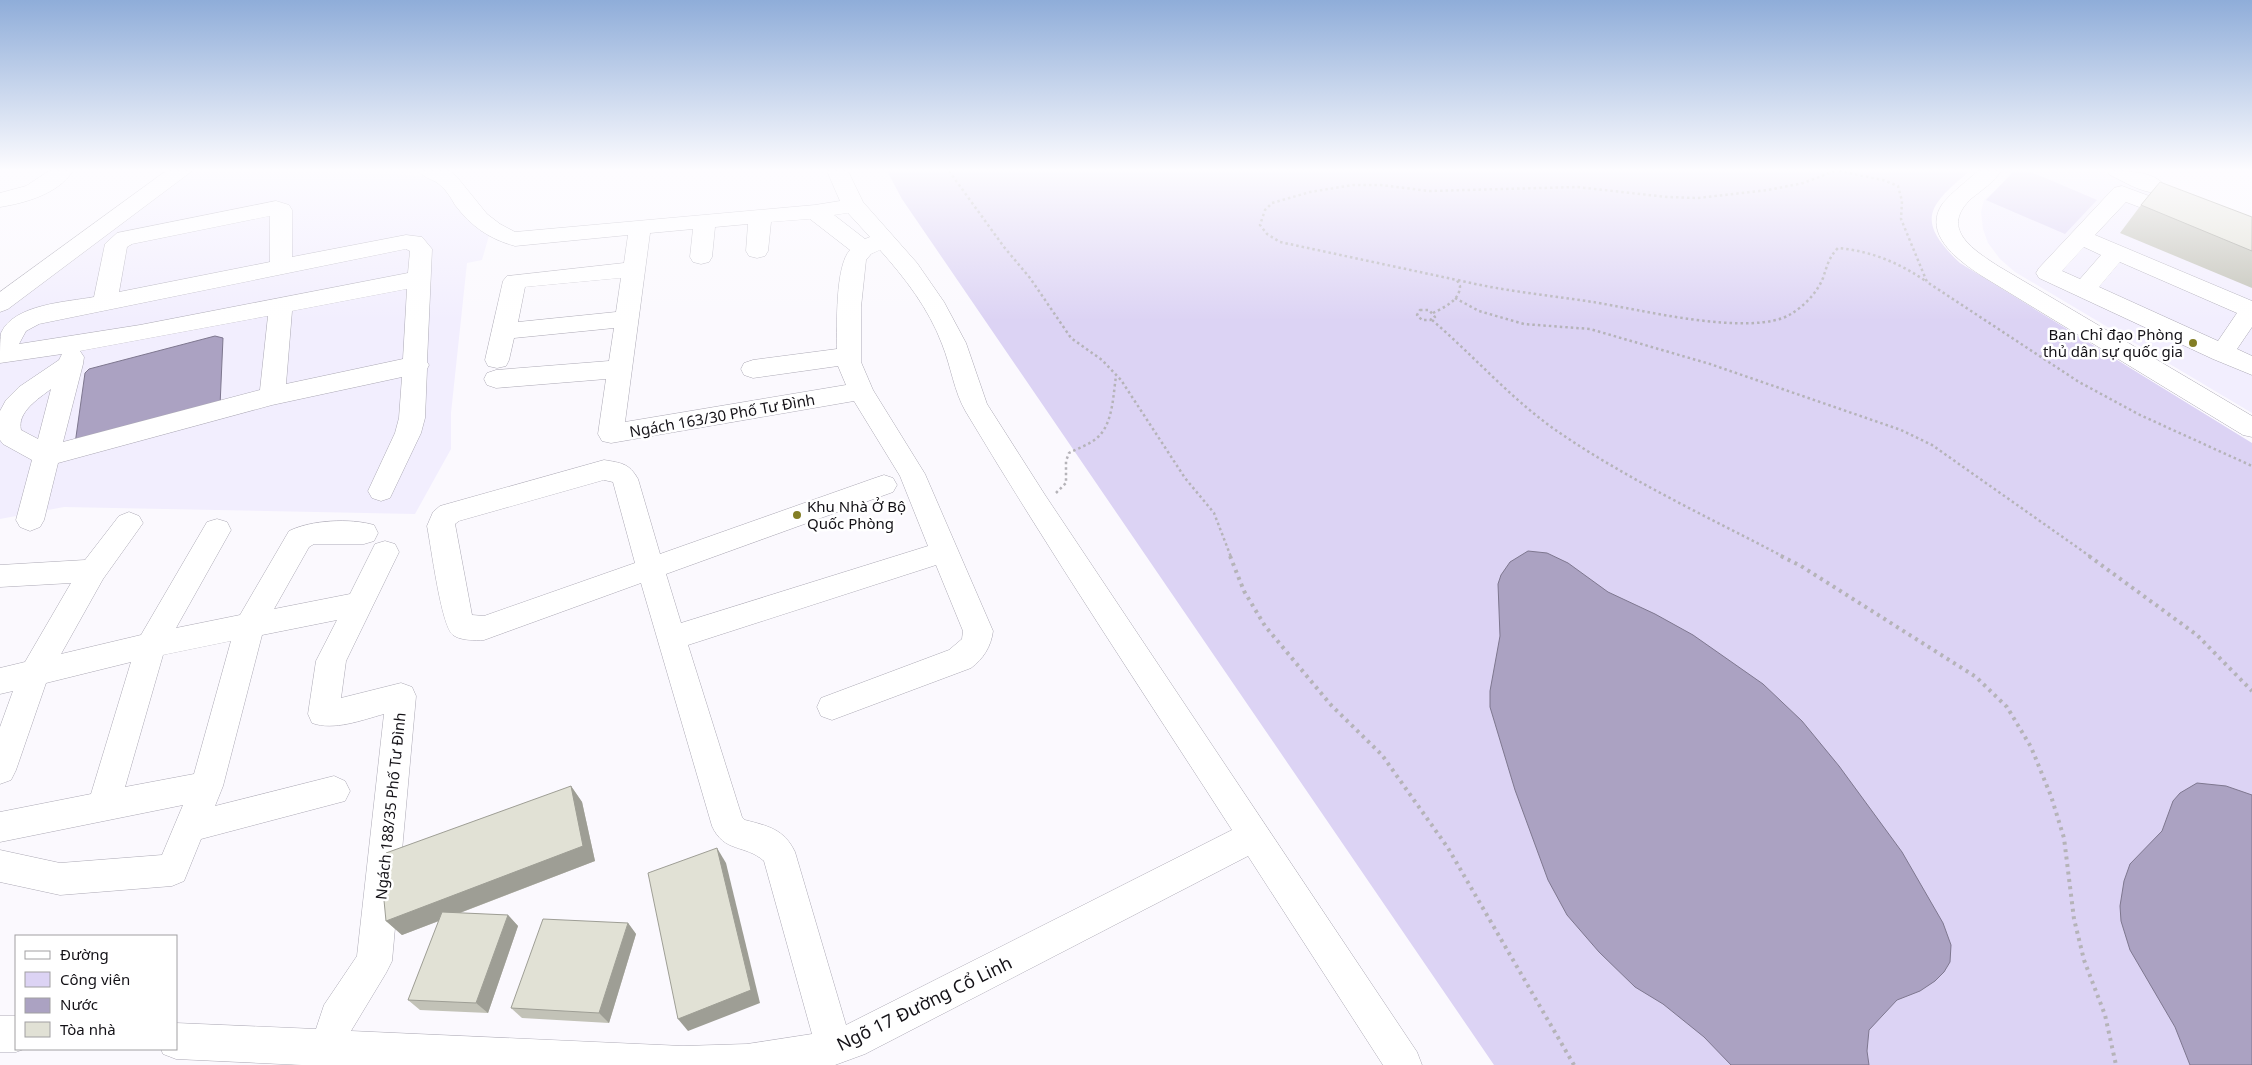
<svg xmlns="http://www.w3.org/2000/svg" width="2252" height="1065" font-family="'Noto Sans',sans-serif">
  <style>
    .built { fill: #f2eefe }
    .green { fill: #dcd3f4 }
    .water { fill: #aba2c2; stroke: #7e778f }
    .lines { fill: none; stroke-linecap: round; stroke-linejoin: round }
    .minor-casing { stroke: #aca9b5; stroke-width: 1 }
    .path-far1 { stroke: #b5b3b8; stroke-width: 2.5; stroke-dasharray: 2.5 3; stroke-linecap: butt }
    .path { stroke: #b5b3b8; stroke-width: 4; stroke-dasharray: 3 4.5; stroke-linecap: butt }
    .minor { fill: #fff; fill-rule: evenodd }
    .wall { fill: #c2c2b7 }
    .shaded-wall { fill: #9e9e95 }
    .building { fill: #e1e1d5; stroke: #9e9e95 }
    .poi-dot { fill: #837e25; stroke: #fff; stroke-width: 2 }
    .labels { text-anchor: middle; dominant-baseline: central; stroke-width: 5; stroke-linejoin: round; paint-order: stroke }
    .poi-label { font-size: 15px; fill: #141217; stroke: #fff; text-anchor: end }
    .street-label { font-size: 15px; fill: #141217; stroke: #fff }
    .near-street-label { font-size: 18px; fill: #141217; stroke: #fff }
  </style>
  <rect width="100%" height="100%" fill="#fbf9fe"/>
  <!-- built -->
  <g class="built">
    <path d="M197,171H303L434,176L490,232L482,260L467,263L451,413V449L415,514L64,507L0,519V309L180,178Z"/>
    <path d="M2017,171H2100L2252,231V413L2015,272L2000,259L1988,243L1983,229L1981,212L1984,200Z"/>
  </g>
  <!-- green -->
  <g class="green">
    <path d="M887,171H1970C1929,205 1914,220 1960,263L2252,443V1065H1494L902,199Z"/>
    <path d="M2014,171H2029L2097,200L2065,234L1986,200Z"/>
  </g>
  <!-- water -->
  <g class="water">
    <path d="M215,336L223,338L220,406L75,444L85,373L89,369Z"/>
    <path d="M1528,551L1547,553L1568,563L1608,592L1655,614L1693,635L1763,684L1802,721L1839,766L1902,852L1943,923L1951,945L1950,962L1944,972L1935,981L1920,991L1897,1000L1869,1030L1867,1051L1869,1065H1731L1704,1037L1663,1004L1635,987L1599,952L1567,915L1548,880L1515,790L1490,707V691L1500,636L1498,584L1501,575L1510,562Z"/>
    <path d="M2197,783L2226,786L2252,795V1065H2190L2175,1027L2130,950L2121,921L2120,906L2124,881L2130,864L2162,831L2173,801L2180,793Z"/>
  </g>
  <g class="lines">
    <!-- minor casing -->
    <g class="minor-casing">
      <g id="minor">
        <path d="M49,171H73C58,194 25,203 0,207V193L26,186Z"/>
        <path d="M166,171H192L8,309L0,312V292Z"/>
        <path d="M419,171H450L457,177L487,214L500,224L515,232L815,205L840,201L827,171H848L863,202L917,263L944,302L966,343L987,404L1045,495L1417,1052L1422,1065H1383L1248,856L865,1054L835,1065H302L176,1059L163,1054L161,1049H176V1023L316,1029L324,1005L357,956L384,714C362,720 334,731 312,723L308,714L316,661L337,620L262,635L223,786L215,806L334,776L345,781L350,791L345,801L201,839L184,881L172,886L60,895L0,882V850L60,863L162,855L183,805L0,842V812L91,794L131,662L46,683L16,770L11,780L0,784V727L13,691L0,694V668L25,662L71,583L0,587V565L85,560L119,516L129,512L139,516L143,523L103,579L61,654L141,635L207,522L217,519L227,522L231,530L176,628L240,615L289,531C311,520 350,518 374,525L378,533L374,541L364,544H314L309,547L274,609L350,594L375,544L385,541L395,544L399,552L346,661L341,698L401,683L412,687L416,696L392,961L386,973L351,1031L683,1046L747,1044L812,1034L764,861C745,844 724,853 712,826L641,583L484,640C475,640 461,641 453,635C441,626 431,545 427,526L433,512L440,506L604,460C621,463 629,463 638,479L660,554L875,478L884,475L893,478L897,485L893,492L666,574L681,623L928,546L900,476L854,401L611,443L602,441L598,434L606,379L496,388L487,385L484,379L487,373L496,370L609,361L614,328L514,338L509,360L506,366L497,368L488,366L485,360L503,281L507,276L624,263L628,235L515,246C489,239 471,226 455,205C451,198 447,191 441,186C435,179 424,179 419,171ZM848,213L870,237L865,239L834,215ZM810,219L850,250C835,266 837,326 837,349L753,360L744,363L741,369L744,375L753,378L838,366L846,385L625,422L650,233L693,229L690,257L693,262L701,264L709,262L712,257L715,227L748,224L746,251L749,256L757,258L765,256L768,251L771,222ZM880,250C905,278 929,309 942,344C951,366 954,392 966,412C1051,554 1143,692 1232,830L846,1025L795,852C784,829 768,826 745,820L742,817L688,645L936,565L963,631L962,639L949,650L821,698L817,707L821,716L832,720L971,668C983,659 991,647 993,631L925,474L873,390L861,362V307L866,260L871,254ZM621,278L616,312L518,322L525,287ZM604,480L613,482L635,563L484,616L472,615L455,524L459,521ZM231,641L194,774L125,787L163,655Z"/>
        <path d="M1978,171H2001C1994,182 1982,190 1972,198C1939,228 1972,249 1998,266L2252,416V437L2243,435L1982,276C1959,261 1921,234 1943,203C1953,191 1966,182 1978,171Z"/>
        <path d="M2107,171C2125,171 2154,170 2166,187L2163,192C2146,196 2125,182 2110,175Z"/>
        <path d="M2122,186L2187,210L2190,215L2187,220L2179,222L2126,202L2095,235L2252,301V327L2237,349L2252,356V375L2213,359L2039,278L2036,273L2039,268L2114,188ZM2084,247L2101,255L2080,279L2062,271ZM2120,262L2237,313L2218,341L2099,287Z"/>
        <path d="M276,201L289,205L292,210V257L406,235L422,237L432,249L427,362L429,365L427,369L425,418L421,433L390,498L381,501L372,498L368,491L395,433L399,418L402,377L272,405L58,463L44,520L40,527L30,531L20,527L16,520L32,460L3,444L0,440V411L6,400L19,387L59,360L62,354L0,363C0,354 0,341 1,333C14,304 67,302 94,297L105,244L117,233ZM270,216V262L119,292L127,247L132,244ZM406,249L410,251L408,273L140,325L19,344L26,331L39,324ZM407,289L403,359L286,384L292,311ZM268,316L260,390L63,442L83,364L84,357L80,351ZM51,389L38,439L21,430C17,412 38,399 51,389Z"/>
        <path d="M0,1016H16V1049H24L16,1052H0Z"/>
      </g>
    </g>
    <!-- path-far1 -->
    <g class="path-far1">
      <path d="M949,171L1004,247L1030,278L1071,338L1102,360L1121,380L1185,478L1214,513L1231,557"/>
      <path d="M1839,171L1883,180L1898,186L1902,201L1901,219L1927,282L2079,382L2140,415L2252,466"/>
      <path d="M1458,280C1502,291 1548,295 1593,302C1638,309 1752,338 1791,314C1804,306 1817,293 1823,278C1827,266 1829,257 1838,248C1871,251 1900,263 1927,282"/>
      <path d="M1455,298L1479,311L1524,324L1590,329L1710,364L1901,430L1932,445L2091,557"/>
      <path d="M1420,310H1429L1435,317L1430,320H1422L1417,315Z"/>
      <path d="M1433,313C1445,307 1460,300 1460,286L1457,280L1280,242L1267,234L1260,225L1265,210L1272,203L1310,192L1353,185H1381L1429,191L1577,187L1667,197L1698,198L1768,190L1803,183L1835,171"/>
      <path d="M1432,320C1474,356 1511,399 1557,431C1628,480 1708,517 1784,557"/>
      <path d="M1056,493L1066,483V461L1069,453C1078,448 1089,445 1097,438C1113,424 1113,396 1116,376"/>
    </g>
    <!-- path -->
    <g class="path">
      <path d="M1230,556L1244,591L1265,626L1331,705L1382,755L1448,848L1574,1065"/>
      <path d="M1781,556L1801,566L1976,677L2007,707L2031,747L2051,796L2064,838L2074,919L2084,960L2105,1015L2116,1065"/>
      <path d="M2089,556L2197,635L2252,691"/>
    </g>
    <!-- minor -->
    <use href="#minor" class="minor"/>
  </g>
  <!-- wall -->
  <g class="wall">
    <path d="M2141,205L2252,217V288L2120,233Z"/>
    <path d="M571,786L582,802L595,861L460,913L508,915L518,926L488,1013L420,1010L408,1000L439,921L402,935L386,921Z"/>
    <path d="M628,923L636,934L609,1023L522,1018L511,1008Z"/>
  </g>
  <!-- shaded-wall -->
  <g class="shaded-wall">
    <path d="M571,786L582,802L595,861L402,935L386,921Z"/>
    <path d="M717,848L726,863L760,1003L688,1031L678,1019Z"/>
    <path d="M508,915L518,926L488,1013L476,1003Z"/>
    <path d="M628,923L636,934L609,1023L599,1013Z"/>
  </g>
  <!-- building -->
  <g class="building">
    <path d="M2160,182L2252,217V251L2141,205Z"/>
    <path d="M571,786L583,846L386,921L383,890L386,853Z"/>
    <path d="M717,848L751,990L678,1019L648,873Z"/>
    <path d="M442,912L508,915L476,1003L408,1000Z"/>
    <path d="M543,919L628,923L599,1013L511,1008Z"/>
  </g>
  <!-- sky -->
  <linearGradient id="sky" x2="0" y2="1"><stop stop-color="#8fadd9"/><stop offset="0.53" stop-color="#fdfcff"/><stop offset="1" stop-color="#fdfcff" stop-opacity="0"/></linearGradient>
  <rect width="2252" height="321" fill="url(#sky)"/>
  <!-- markers -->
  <g class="poi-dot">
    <circle cx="2193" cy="343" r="5"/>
    <circle cx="797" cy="515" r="5"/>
  </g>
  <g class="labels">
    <!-- poi labels -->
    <g class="poi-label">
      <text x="2183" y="334">Ban Chỉ đạo Phòng<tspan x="2183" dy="17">thủ dân sự quốc gia</tspan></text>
      <text x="807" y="506" text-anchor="start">Khu Nhà Ở Bộ<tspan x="807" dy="17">Quốc Phòng</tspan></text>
    </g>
    <!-- street labels -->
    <g class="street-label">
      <text transform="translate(722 415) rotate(-10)">Ngách 163/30 Phố Tư Đình</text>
      <text transform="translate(390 806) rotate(-84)">Ngách 188/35 Phố Tư Đình</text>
    </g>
    <!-- near-street labels -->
    <g class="near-street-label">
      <text transform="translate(924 1003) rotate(-26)">Ngõ 17 Đường Cổ Linh</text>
    </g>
  </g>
  <!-- legend -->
  <rect x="15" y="935" width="162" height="115" fill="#ffffff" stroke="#a1a0a2"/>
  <rect x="25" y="951" width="25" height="8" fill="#ffffff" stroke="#a1a0a2"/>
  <text x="60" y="960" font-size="15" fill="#141217">Đường</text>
  <rect x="25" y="972" width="25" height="15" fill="#dcd3f4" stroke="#a1a0a2"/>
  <text x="60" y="985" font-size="15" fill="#141217">Công viên</text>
  <rect x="25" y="998" width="25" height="15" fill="#aba2c2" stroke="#a1a0a2"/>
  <text x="60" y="1010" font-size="15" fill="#141217">Nước</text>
  <rect x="25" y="1022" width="25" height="15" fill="#e1e1d5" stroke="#a1a0a2"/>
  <text x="60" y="1035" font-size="15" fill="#141217">Tòa nhà</text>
</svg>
